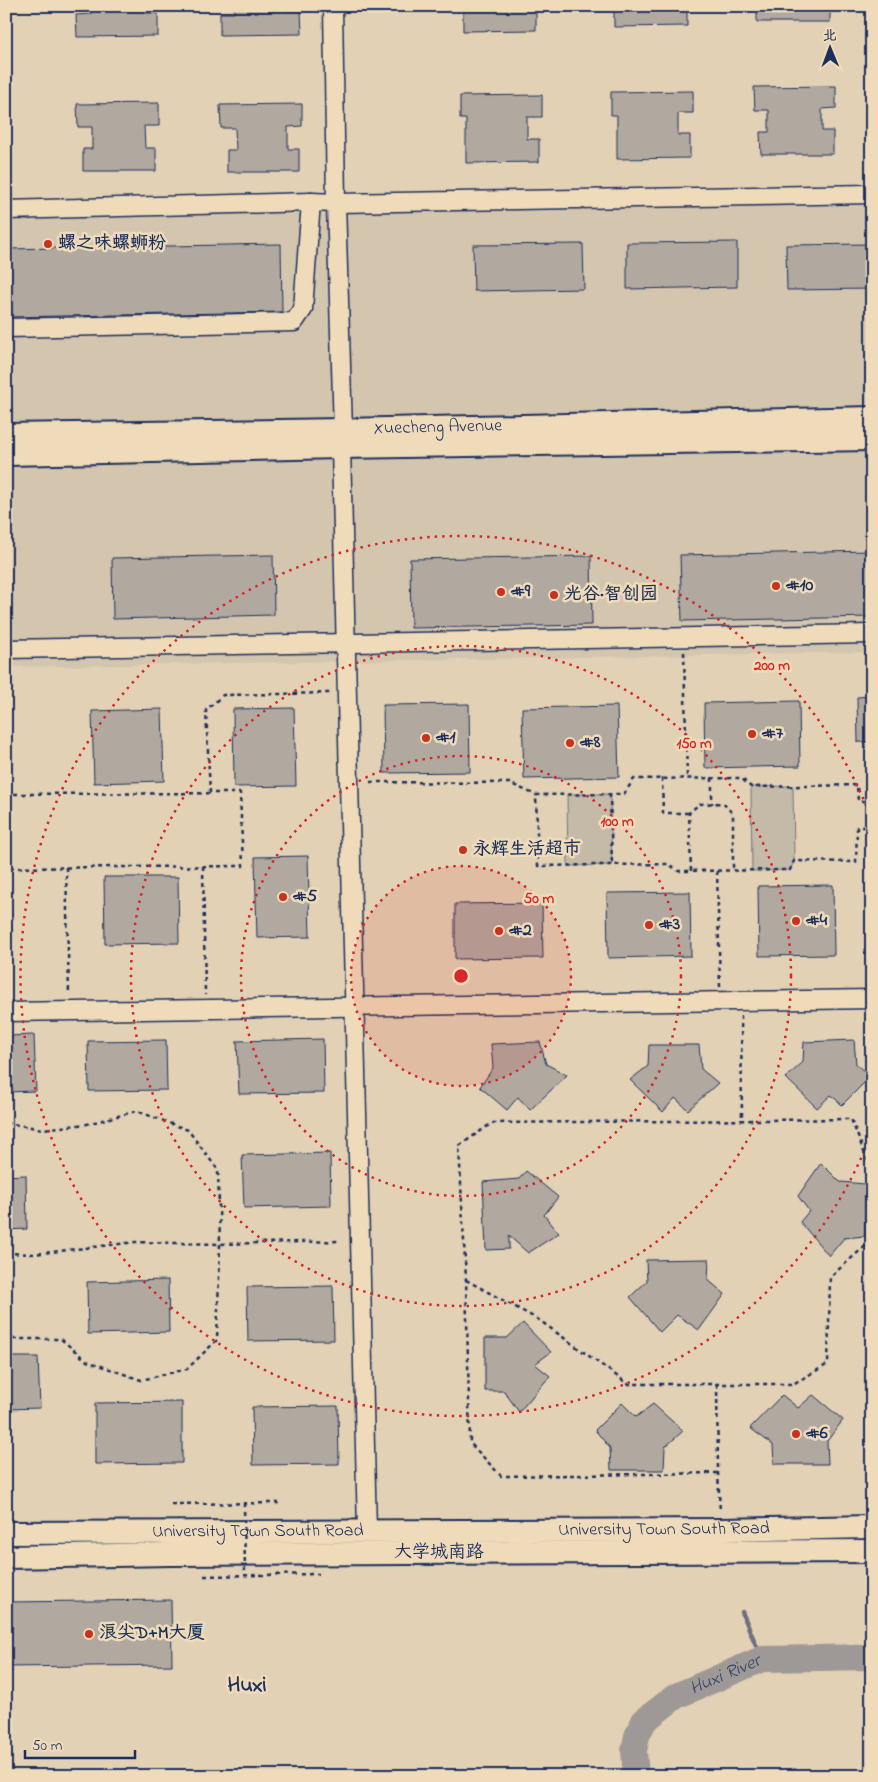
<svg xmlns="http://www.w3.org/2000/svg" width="878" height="1782" font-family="'Indie Flower','LXGW WenKai TC',sans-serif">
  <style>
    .built { fill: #d3c5ae }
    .green { fill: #c5b9a7; stroke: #707482 }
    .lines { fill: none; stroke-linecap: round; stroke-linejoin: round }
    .stream { stroke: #6a6f80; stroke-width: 4.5 }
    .river { stroke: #9e9996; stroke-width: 26 }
    .building { fill: #b1a99f; stroke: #1b2f5e }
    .minor-casing { stroke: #1b2f5e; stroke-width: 21 }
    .major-casing { stroke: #1b2f5e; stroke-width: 26 }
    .path { stroke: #1b2f5e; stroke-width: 2.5; stroke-dasharray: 4 4; stroke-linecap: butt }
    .minor { stroke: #efdbb9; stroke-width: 18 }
    .major { stroke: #efdbb9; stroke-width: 22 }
    .path-bridge { stroke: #1b2f5e; stroke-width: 2.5; stroke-dasharray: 4 4; stroke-linecap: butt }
    .ring { fill: none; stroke: #d62828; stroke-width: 2.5; stroke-dasharray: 2.5 5 }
    .poi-dot { fill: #c8321e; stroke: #efdbb9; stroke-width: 2 }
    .labels { text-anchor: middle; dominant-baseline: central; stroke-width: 5; stroke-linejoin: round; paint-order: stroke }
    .poi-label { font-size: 18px; font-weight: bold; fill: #1b2f5e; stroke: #efdbb9; text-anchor: start }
    .street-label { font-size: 18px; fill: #1b2f5e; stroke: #efdbb9 }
    .water-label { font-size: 19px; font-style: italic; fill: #354469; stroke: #efdbb9 }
    .district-label { font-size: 22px; font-weight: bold; fill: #1b2f5e; stroke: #efdbb9 }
    .centre { fill: #d62828; stroke: #efdbb9; stroke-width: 2.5 }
    .ring-label { font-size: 15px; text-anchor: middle; font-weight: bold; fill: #d62828; stroke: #efdbb9; stroke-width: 5; stroke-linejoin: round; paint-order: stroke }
  </style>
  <rect width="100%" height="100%" fill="#e2d1b4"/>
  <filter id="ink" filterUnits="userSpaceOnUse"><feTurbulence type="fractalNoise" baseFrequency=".02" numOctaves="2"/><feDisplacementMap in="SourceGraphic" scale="10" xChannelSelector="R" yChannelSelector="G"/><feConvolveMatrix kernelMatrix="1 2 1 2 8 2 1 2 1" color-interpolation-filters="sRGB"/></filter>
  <g filter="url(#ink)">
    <!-- built -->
    <path class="built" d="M872,193V652L6,667V217Z"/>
    <!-- green -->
    <g class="green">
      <path d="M793,786L794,861L790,870L752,871L751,787Z"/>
      <path d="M567,794H610L612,865L568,866Z"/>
    </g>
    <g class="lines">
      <!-- stream -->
      <path class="stream" d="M742,1612L762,1659"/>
      <!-- river -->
      <path class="river" id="s1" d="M636,1776L634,1751L637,1736L644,1721L676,1696L762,1659L872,1657"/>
    </g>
    <!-- building -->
    <g class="building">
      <path d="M91,6H143V13H158V36L77,37L76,15L91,14Z"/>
      <path d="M234,6H287V11H301L302,34L220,35V13H234Z"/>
      <path d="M472,6L536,7V30L463,31V9H472Z"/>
      <path d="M614,6H687V26L614,27Z"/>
      <rect x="757" y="6" width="73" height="16"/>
      <path d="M836,86V108L822,109V131H833V154H761L760,132H769V110H755L754,87Z"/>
      <path d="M693,91V113H678V135H690V158L617,159V115H611V92Z"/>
      <path d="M542,95V117H527V139H539V162L466,163V119H460V96Z"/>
      <path d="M159,103V126H144L145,148H156V171H83V149H92V127H78L77,104Z"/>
      <path d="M302,104V126L288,127V149H299V172H227V150H236L235,128H221L220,105Z"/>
      <path d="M737,242V287L627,289V243Z"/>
      <path d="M281,244L282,312L6,317V249Z"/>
      <path d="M583,244L584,289L474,291L473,245Z"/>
      <path d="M872,244V289L787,290L786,245Z"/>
      <path d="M872,551V617L682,621L680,555Z"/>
      <path d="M273,555L274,615L113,619L112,558Z"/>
      <path d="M591,556L592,625L411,628L410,559Z"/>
      <path d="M872,696V742H858L857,697Z"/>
      <path d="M799,701L800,766L705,768L704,703Z"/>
      <path d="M469,704L470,772L384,773L383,705Z"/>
      <path d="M617,706L619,777L524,779L522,708Z"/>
      <path d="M294,708L296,786L234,787L233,709Z"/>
      <path d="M162,709L164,781L94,783L92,711Z"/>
      <path d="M308,856L310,937L257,938L255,857Z"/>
      <path d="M104,877H178L179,943L105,944Z"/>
      <path d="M833,885L834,955L759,956L758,886Z"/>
      <path d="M690,892L691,956L608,958L607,893Z"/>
      <path d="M542,903L543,958L455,959V904Z"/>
      <path d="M34,1035L36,1091L6,1092V1036Z"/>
      <path d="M323,1039L324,1093L239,1094L237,1041Z"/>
      <path d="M166,1040L167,1090L89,1091L88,1041Z"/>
      <path d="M854,1040L856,1064L870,1077L842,1105L831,1095L817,1108L786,1078L803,1062L804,1042Z"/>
      <path d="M540,1042L546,1064L567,1075L530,1110L518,1097L507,1110L480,1087L493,1068L491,1044Z"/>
      <path d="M649,1045H699L701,1069L718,1083L688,1110L675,1098L663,1112L630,1080L648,1066Z"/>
      <path d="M330,1153L331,1206L244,1208L242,1155Z"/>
      <path d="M821,1163L840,1182L865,1184V1236L844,1238L829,1256L800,1222L809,1211L798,1196Z"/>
      <path d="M526,1171L558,1197L544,1215L559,1233L528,1253L509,1236V1249L486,1250L483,1182L519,1179Z"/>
      <path d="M26,1175L27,1229L6,1230V1176Z"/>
      <path d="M709,1259L708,1280L725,1294L699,1330L677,1315L660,1332L630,1297L647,1281L646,1260Z"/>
      <path d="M168,1280L169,1332L88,1334L87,1282Z"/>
      <path d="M333,1286L334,1340L248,1341L247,1287Z"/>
      <path d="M523,1323L551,1352L535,1364L550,1376L519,1412L504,1391H485V1338H507Z"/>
      <path d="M6,1357H38L40,1408L6,1409Z"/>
      <path d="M782,1395L798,1408L813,1395L843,1420L827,1441L828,1464H774L773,1445L750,1428Z"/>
      <path d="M182,1402V1463L95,1464V1403Z"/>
      <path d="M622,1403L636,1417L653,1404L683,1431L665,1447L664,1470H611L610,1448L595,1430Z"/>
      <path d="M338,1406L339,1464L253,1465L252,1407Z"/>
      <path d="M171,1600L172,1665L6,1667V1602Z"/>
    </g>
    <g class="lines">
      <!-- minor casing -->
      <g class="minor-casing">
        <g id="minor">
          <path d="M333,6L336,203L343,430L341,447L367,1531"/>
          <path d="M6,210L311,202L336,203L872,194"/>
          <path d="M6,328L294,322L303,309L311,202"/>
          <path d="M6,649L872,634"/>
          <path d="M6,1012L872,999"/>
        </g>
      </g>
      <!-- major casing -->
      <g class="major-casing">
        <g id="major">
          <path id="s2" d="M6,435L343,430L872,418"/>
          <path d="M6,454L341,447L872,439"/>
          <path id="s3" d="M6,1533L722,1530L872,1527"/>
          <path d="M6,1557L171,1554L872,1551"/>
        </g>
      </g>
      <!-- path -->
      <g class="path">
        <path d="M684,652L687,778"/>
        <path d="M662,778L663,813H689"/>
        <path d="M712,778V804"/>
        <path d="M370,782L509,783L536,795L624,794L634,779L741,778L751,787L857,785L858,801L870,802L871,827H857L856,862L794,861L790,870L678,871L669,864L538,866L536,795"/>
        <path d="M210,793L206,710L223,695L331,693"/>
        <path d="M6,794L240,793L243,866L6,868"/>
        <path d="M610,794L612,865"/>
        <path d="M203,866L205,995"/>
        <path d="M66,867L69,995"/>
        <path d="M691,871L689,813L699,804L723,803L733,814V871"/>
        <path d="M717,871L720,987"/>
        <path d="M741,1016L742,1120"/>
        <path d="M6,1123L43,1129L87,1124L137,1111L188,1130L218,1170L220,1244L217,1340L187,1369L141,1380L87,1361L61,1339H6"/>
        <path d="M6,1253L34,1254L136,1242L220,1244L339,1241"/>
        <path d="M466,1280L539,1320L628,1384H793L828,1364L830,1277L871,1241L872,1188"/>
        <path d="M717,1384L718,1473L720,1512"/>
        <path d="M718,1473L501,1476L470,1443L466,1280L459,1146L492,1123L851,1119L872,1172"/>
        <path d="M171,1504L279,1503"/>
        <path d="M204,1576L319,1574"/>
      </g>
      <!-- minor -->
      <use href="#minor" class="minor"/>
      <!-- major -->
      <use href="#major" class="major"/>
      <!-- path-bridge -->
      <path class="path-bridge" d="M244,1503L245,1575"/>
    </g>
  </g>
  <!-- distance rings -->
  <circle cx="461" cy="976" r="110" fill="#d62828" fill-opacity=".12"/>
  <g class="ring">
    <circle cx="461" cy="976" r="110"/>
    <circle cx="461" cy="976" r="220"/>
    <circle cx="461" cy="976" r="330"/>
    <path d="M870 1137A440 440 0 1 1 870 815"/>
  </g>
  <!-- markers -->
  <g class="poi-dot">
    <circle cx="48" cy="244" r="5"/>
    <circle cx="776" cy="586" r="5"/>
    <circle cx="501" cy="592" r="5"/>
    <circle cx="554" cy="595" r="5"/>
    <circle cx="752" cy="734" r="5"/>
    <circle cx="426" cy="738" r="5"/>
    <circle cx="570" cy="743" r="5"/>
    <circle cx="463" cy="850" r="5"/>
    <circle cx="283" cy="897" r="5"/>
    <circle cx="796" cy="921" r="5"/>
    <circle cx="649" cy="925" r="5"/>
    <circle cx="499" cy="931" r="5"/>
    <circle cx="796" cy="1434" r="5"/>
    <circle cx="89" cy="1634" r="5"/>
  </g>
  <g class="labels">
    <!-- poi labels -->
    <g class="poi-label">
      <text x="58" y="244">螺之味螺蛳粉</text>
      <text x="786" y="586">#10</text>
      <text x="511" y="592">#9</text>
      <text x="564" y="595">光谷·智创园</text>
      <text x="762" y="734">#7</text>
      <text x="436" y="738">#1</text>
      <text x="580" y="743">#8</text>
      <text x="473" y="850">永辉生活超市</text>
      <text x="293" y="897">#5</text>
      <text x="806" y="921">#4</text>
      <text x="659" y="925">#3</text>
      <text x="509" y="931">#2</text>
      <text x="806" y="1434">#6</text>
      <text x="99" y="1634">浪尖D+M大厦</text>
    </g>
    <!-- street labels -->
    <g class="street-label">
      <text stroke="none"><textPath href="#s2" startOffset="432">Xuecheng Avenue</textPath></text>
      <text stroke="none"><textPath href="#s3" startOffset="658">University Town South Road</textPath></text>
      <text stroke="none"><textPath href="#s3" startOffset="252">University Town South Road</textPath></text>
      <text x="439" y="1553">大学城南路</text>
    </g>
    <!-- water labels -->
    <g class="water-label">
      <text stroke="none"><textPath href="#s1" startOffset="151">Huxi River</textPath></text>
    </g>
    <!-- district labels -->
    <g class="district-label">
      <text x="247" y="1686">Huxi</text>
    </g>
  </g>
  <circle cx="461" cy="976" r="8" class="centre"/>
  <g class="ring-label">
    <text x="772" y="670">200 m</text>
    <text x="694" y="748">150 m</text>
    <text x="617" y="826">100 m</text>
    <text x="539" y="903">50 m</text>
  </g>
  <!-- margin -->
  <rect width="878" height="1782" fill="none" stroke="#efdbb9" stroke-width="25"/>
  <rect x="12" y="12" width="853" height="1757" fill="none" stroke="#1b2f5e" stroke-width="2" filter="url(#ink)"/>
  <!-- north arrow -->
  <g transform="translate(830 48) rotate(359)" stroke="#efdbb9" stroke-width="4" paint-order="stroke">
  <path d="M0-4L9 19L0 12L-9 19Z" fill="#1b2f5e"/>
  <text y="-8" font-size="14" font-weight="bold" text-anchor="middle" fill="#1b2f5e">北</text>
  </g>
  <!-- scale -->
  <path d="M25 1750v8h110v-8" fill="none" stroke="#1b2f5e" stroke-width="2.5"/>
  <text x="32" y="1750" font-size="15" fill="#1b2f5e" stroke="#efdbb9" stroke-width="4" paint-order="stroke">50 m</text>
</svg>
